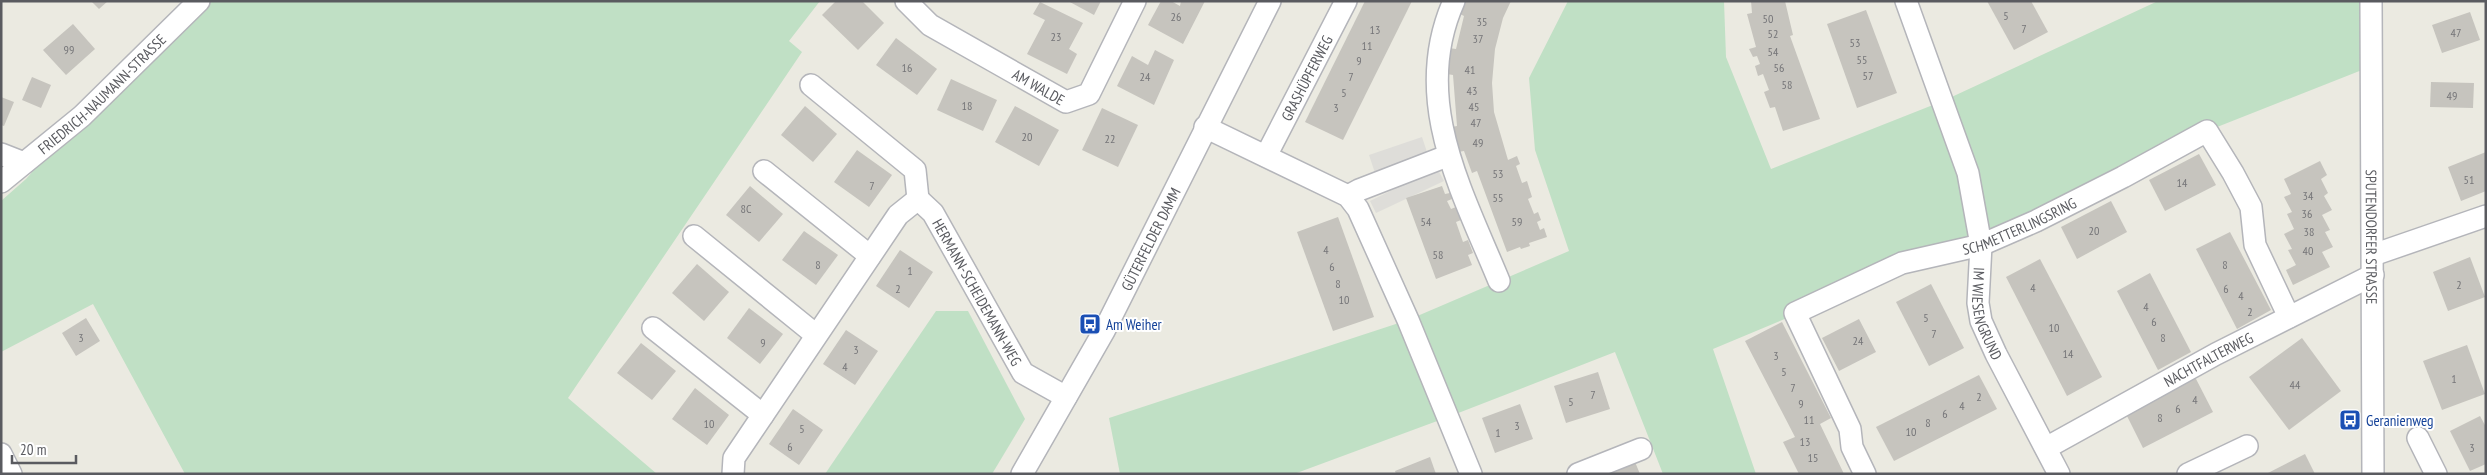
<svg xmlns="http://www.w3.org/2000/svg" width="2487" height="475" font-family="'PT Sans Narrow',sans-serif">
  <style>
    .industrial { fill: #deddd9 }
    .green { fill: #c0e0c5 }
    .building { fill: #c6c4be }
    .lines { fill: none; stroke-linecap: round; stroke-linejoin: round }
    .minor-casing { stroke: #b4b5ba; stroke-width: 24 }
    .minor { stroke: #fff; stroke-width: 21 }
    .labels { text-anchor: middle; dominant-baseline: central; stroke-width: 4; stroke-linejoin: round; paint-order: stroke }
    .number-label { font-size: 12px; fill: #757578 }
    .street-label { font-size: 15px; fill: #5a5b60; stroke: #fff }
    .transit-label { font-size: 15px; fill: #164399; stroke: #fff; text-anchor: start }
  </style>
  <rect width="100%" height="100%" fill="#ebeae1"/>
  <!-- industrial -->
  <g class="industrial">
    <path d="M1422,137L1428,155L1375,173L1369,155Z"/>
    <path d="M1437,168L1444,181L1376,213L1370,201Z"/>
  </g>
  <!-- green -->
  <g class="green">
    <path d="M199,1H820L789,41L802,52L568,398L657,474H185L93,304L1,352V201L26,179L82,116Z"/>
    <path d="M1568,1H1724L1726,57L1771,169L1943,101L2158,1H2361L2362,70L2207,131L2123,177L1713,349L1756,474H1663L1615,352L1448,417L1294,474H1120L1109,418L1408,320L1569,251L1535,150L1529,78Z"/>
    <path d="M936,311H968L1025,419L992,474H825Z"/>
  </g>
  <!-- building -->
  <g class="building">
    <path d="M91,1H108L99,9Z"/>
    <path d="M836,1H862L884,23L858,50L822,15Z"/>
    <path d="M1068,1H1101L1094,15Z"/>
    <path d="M1161,1H1171L1180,6L1181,1H1205L1183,44L1148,25Z"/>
    <path d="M1365,1H1412L1343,140L1305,122Z"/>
    <path d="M1462,1H1511L1503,18L1495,49L1492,83L1494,112L1508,160L1517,156L1520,164L1516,166L1522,183L1527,181L1532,197L1528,199L1534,214L1538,212L1541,220L1537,222L1540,230L1544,228L1547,237L1529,243L1530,246L1521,249L1520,247L1507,252L1477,171L1472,173L1464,151L1458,152L1452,127L1457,126L1453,75L1447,74L1449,48L1456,49L1464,16L1458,13Z"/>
    <path d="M1751,1H1785L1793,35L1790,36L1820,119L1783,131L1775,107L1770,108L1764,92L1769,90L1763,74L1758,76L1755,66L1760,64L1757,56L1753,57L1749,49L1756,47L1747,14L1752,13Z"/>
    <path d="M1987,1H2031L2048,32L2014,50Z"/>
    <path d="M1040,2L1083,23L1069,49L1077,54L1067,74L1027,54L1045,20L1033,14Z"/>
    <path d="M1866,10L1897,93L1857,108L1827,24Z"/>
    <path d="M2470,12L2480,40L2442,53L2432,25Z"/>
    <path d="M73,24L95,49L66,75L43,50Z"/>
    <path d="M896,38L937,69L917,95L876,65Z"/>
    <path d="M1155,50L1174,60L1154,105L1117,86L1132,56L1148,65Z"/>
    <path d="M32,77L51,85L41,108L22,100Z"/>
    <path d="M951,79L997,100L983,131L937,110Z"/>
    <path d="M2431,82L2474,83L2473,108L2430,107Z"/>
    <path d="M1,97L14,102L4,126L1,125Z"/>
    <path d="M805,106L837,134L813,162L781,135Z"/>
    <path d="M1015,106L1059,130L1039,166L995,142Z"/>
    <path d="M1102,108L1138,125L1118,167L1082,150Z"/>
    <path d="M857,150L892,175L869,207L834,182Z"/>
    <path d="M2486,152V191L2461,201L2448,167Z"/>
    <path d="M2199,154L2216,185L2165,211L2149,180Z"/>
    <path d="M2320,161L2327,175L2321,179L2328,193L2324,196L2332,210L2322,215L2330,230L2325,232L2333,247L2322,252L2330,267L2293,285L2286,270L2296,265L2288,250L2292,249L2284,234L2294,229L2287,214L2292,212L2284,197L2291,194L2284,179Z"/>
    <path d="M750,186L783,214L759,242L726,215Z"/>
    <path d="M1442,186L1445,194L1450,193L1452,199L1447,201L1451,209L1456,207L1461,220L1456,222L1463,242L1468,240L1473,253L1468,255L1472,265L1436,279L1406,198Z"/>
    <path d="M2111,201L2127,232L2077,259L2061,227Z"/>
    <path d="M1338,217L1374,317L1333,331L1297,232Z"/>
    <path d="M804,231L838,255L816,285L782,260Z"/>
    <path d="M2230,232L2271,310L2237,329L2196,249Z"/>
    <path d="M900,250L933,272L909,308L876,286Z"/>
    <path d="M2470,257L2485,297L2448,311L2433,272Z"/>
    <path d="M2040,259L2102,377L2067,396L2006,277Z"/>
    <path d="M697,264L729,292L704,321L672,293Z"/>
    <path d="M2150,273L2191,352L2158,370L2117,291Z"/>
    <path d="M1931,284L1964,348L1929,366L1896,302Z"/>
    <path d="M749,308L783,334L760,364L727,338Z"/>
    <path d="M86,318L100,341L76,356L62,333Z"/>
    <path d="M1859,319L1876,352L1839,371L1822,338Z"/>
    <path d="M1782,322L1831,418L1820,424L1844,474H1799L1783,442L1795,437L1745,341Z"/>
    <path d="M846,330L878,351L855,385L823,364Z"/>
    <path d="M2302,338L2341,391L2289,430L2249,377Z"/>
    <path d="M641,343L676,371L652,400L617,373Z"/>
    <path d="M2467,345L2485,394L2442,410L2423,361Z"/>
    <path d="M1598,372L1610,409L1566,423L1554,386Z"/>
    <path d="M1979,375L1997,409L1894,461L1876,427Z"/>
    <path d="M2195,377L2213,412L2143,448L2125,412Z"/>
    <path d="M695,388L729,415L707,445L672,419Z"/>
    <path d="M1520,404L1533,439L1495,453L1482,418Z"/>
    <path d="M793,409L823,430L799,465L769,444Z"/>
    <path d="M2480,416L2486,427V464L2470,471L2450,431Z"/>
    <path d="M2305,454L2315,474H2266Z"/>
    <path d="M1430,457L1436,474H1396L1395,471Z"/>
    <path d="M1635,462L1640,474H1604Z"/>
  </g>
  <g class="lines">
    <!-- minor casing -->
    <g class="minor-casing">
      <g id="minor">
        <path id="s1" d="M906,1L930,25L1066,102L1089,94L1135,1"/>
        <path d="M1454,1C1410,99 1462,191 1499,281"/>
        <path id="s2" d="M1906,1L1968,173L1981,245L1978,303L1981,321L1996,354L2059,474"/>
        <path id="s3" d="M2371,1L2373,474"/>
        <path d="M811,85L915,170L918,199"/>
        <path d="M1205,127L1348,196L1358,209L1408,320L1471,474"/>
        <path d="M1,154L24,163"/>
        <path id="s4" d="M1266,156L1346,1"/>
        <path d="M764,171L870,256"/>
        <path id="s5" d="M1,182L82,116L199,1"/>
        <path d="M1348,196L1359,190L1447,156"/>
        <path d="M694,236L816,335"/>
        <path d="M2373,255L2486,216"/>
        <path d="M653,328L763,415"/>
        <path d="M2418,438L2436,474"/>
        <path id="s6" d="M2046,448L2216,354L2373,275"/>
        <path d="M1,454L11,474"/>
        <path id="s7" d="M733,474L734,458L898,215L918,199L933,213L1023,373L1066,397"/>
        <path id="s8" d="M1022,474L1104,331L1270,1"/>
        <path d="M1578,474L1641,449"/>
        <path id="s9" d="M1865,474L1852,447L1850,429L1795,313L1902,263L1981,245L2036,221L2123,177L2207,131L2233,173L2251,207L2255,245L2289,317"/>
        <path d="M2188,474L2247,446"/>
      </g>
    </g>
    <!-- minor -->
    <use href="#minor" class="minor"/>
  </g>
  <!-- icons -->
  <defs>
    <g id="bus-square" transform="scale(1.125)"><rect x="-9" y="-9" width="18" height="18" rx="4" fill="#1a4fb4" stroke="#fff"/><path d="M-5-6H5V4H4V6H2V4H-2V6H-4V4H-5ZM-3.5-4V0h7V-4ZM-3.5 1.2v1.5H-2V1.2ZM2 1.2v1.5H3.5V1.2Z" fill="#fff"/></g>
  </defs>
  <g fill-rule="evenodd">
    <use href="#bus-square" x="1090" y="324"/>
    <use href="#bus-square" x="2350" y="420"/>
  </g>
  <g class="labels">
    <!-- number labels -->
    <g class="number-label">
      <text x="2006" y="15">5</text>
      <text x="1176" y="16">26</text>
      <text x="1768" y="18">50</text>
      <text x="1482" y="21">35</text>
      <text x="2024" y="28">7</text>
      <text x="1375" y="29">13</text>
      <text x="2456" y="32">47</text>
      <text x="1773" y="33">52</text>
      <text x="1056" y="36">23</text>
      <text x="1478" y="38">37</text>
      <text x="1855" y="42">53</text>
      <text x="1367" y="45">11</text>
      <text x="69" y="49">99</text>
      <text x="1773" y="51">54</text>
      <text x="1862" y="59">55</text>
      <text x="1359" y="60">9</text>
      <text x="907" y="67">16</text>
      <text x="1779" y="67">56</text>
      <text x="1470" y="69">41</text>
      <text x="1868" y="75">57</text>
      <text x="1145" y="76">24</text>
      <text x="1351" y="76">7</text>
      <text x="1787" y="84">58</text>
      <text x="1472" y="90">43</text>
      <text x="1344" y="92">5</text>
      <text x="2452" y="95">49</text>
      <text x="967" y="105">18</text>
      <text x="1474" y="106">45</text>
      <text x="1336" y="107">3</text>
      <text x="1476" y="122">47</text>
      <text x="1027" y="136">20</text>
      <text x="1110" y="138">22</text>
      <text x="1478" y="142">49</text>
      <text x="1498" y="173">53</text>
      <text x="2469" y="179">51</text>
      <text x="2182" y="182">14</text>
      <text x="872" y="185">7</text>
      <text x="2308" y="195">34</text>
      <text x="1498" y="197">55</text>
      <text x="746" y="208">8C</text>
      <text x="2307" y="213">36</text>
      <text x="1426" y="221">54</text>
      <text x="1517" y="221">59</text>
      <text x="2094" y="230">20</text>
      <text x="2309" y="231">38</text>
      <text x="1326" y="249">4</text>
      <text x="2308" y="250">40</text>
      <text x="1438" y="254">58</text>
      <text x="818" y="264">8</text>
      <text x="2225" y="264">8</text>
      <text x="1332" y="266">6</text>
      <text x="910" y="270">1</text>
      <text x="1338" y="283">8</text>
      <text x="2459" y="284">2</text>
      <text x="2033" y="287">4</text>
      <text x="898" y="288">2</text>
      <text x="2226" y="288">6</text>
      <text x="2241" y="295">4</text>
      <text x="1344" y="299">10</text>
      <text x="2146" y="306">4</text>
      <text x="2250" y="311">2</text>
      <text x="1926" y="317">5</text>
      <text x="2154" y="321">6</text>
      <text x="2054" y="327">10</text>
      <text x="1934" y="333">7</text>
      <text x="81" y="337">3</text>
      <text x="2163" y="337">8</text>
      <text x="1858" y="340">24</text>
      <text x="763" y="342">9</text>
      <text x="856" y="349">3</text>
      <text x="2068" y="353">14</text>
      <text x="1776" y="355">3</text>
      <text x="845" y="366">4</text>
      <text x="1784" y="371">5</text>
      <text x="2454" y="378">1</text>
      <text x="2295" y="384">44</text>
      <text x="1793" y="387">7</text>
      <text x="1593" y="394">7</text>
      <text x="1979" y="396">2</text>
      <text x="2195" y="399">4</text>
      <text x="1571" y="401">5</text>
      <text x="1801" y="403">9</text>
      <text x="1962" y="405">4</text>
      <text x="2178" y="408">6</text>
      <text x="1945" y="413">6</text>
      <text x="2160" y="417">8</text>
      <text x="1809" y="419">11</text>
      <text x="1928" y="422">8</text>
      <text x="709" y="423">10</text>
      <text x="1517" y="425">3</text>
      <text x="802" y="428">5</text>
      <text x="1911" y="431">10</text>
      <text x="1498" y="432">1</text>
      <text x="1805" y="441">13</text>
      <text x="790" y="446">6</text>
      <text x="2472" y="447">3</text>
      <text x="1813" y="457">15</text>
    </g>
    <!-- street labels -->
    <g class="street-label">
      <text stroke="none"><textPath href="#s4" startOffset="88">GRASHÜPFERWEG</textPath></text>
      <text stroke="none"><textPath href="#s1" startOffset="159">AM WALDE</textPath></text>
      <text stroke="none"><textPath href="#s5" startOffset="134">FRIEDRICH-NAUMANN-STRASSE</textPath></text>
      <text stroke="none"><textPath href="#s9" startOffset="418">SCHMETTERLINGSRING</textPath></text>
      <text stroke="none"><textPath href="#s3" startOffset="236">SPUTENDORFER STRASSE</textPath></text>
      <text stroke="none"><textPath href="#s8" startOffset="268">GÜTERFELDER DAMM</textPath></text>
      <text stroke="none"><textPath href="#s7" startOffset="446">HERMANN-SCHEIDEMANN-WEG</textPath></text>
      <text stroke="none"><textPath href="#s2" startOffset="326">IM WIESENGRUND</textPath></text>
      <text stroke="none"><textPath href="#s6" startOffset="185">NACHTFALTERWEG</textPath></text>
    </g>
    <!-- transit labels -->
    <g class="transit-label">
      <text x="1106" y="324">Am Weiher</text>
      <text x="2366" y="420">Geranienweg</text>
    </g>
  </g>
  <!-- border -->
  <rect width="2487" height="475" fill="none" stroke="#5a5b60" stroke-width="5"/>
  <!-- scale -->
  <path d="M12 455v8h64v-8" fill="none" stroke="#5a5b60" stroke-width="2.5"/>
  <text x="20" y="455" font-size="15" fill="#5a5b60" stroke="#ffffff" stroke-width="4" paint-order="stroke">20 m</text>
</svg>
